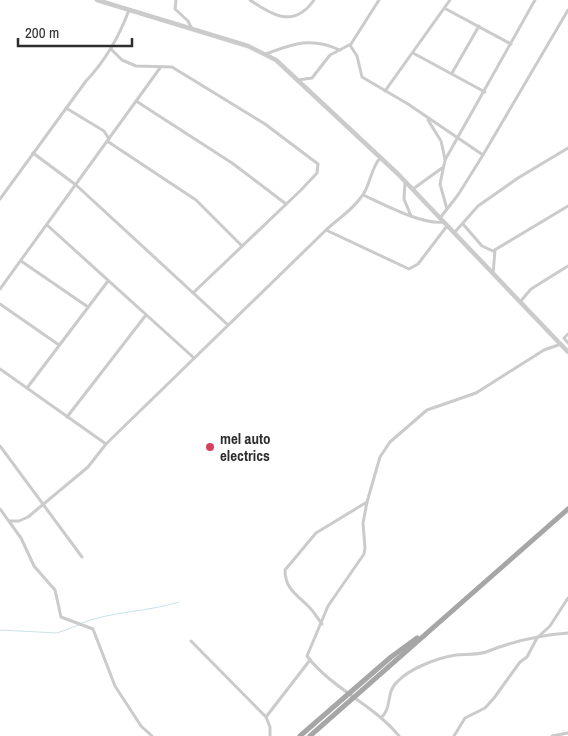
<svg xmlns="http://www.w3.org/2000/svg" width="568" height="736" font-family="'Archivo Narrow',sans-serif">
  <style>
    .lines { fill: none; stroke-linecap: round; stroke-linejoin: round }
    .stream { stroke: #cbe1e9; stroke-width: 1 }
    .minor { stroke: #cbcbcb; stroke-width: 3 }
    .tertiary { stroke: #cbcbcb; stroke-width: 4.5 }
    .primary { stroke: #a6a6a6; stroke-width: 5 }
    .poi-dot { fill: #d73f5b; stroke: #fff; stroke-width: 2 }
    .labels { text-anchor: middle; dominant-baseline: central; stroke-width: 5; stroke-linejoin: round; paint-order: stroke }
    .poi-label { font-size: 15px; font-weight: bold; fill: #2e2e2e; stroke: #fff; text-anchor: start }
  </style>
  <rect width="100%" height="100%" fill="#fff"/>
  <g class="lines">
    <!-- stream -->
    <g class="stream">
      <path d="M82,623C113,611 147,612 179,602"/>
      <path d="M0,630L57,633L79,625"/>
    </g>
    <!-- minor -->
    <g class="minor">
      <path d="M176,0L175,9L188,21L192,29"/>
      <path d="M250,0C272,15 294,29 314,0"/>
      <path d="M446,9L511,44"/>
      <path d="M350,45L357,56L362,77L408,104L483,155"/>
      <path d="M111,49L122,60L136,66L172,67L265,124L318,164L317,173L301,190L193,293"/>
      <path d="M413,53L485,92"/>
      <path d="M266,54C294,43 312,37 340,50"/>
      <path d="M452,73L479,26"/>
      <path d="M298,80L312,78L330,55L351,44L379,0"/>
      <path d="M385,91L450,0"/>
      <path d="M136,101L232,163L286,204"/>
      <path d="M66,108L104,131L109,139"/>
      <path d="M428,120L441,141L445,159"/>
      <path d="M107,141L196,200L242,246"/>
      <path d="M33,153L76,185L228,325"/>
      <path d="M381,157C371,167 371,182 364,193C355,208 339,218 326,230L409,269L418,264L447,226"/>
      <path d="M405,182L404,199L411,216"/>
      <path d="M413,189L442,168"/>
      <path d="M363,195C383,204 422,225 443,222"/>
      <path d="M0,199L86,81C106,60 119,37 129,10"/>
      <path d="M447,209L440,184L445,160L535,0"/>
      <path d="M440,218L458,195L483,155L568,10"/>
      <path d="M463,224L482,246L493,251L568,206"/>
      <path d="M47,225L194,358"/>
      <path d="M454,233L478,206L518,178L568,148"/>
      <path d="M21,261L88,307"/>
      <path d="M493,274L495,250"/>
      <path d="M0,289L160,68"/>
      <path d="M520,302L531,289L568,266"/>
      <path d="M0,304L59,345"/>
      <path d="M568,334L564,338L568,343"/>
      <path d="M0,369L106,444"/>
      <path d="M27,388L108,281"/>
      <path d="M67,417L146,315"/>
      <path d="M0,446L82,557"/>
      <path d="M0,509L21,538L34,566L55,590L61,617L93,629L115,686L141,726L152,736"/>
      <path d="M10,521H19L28,517L88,467L106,444L326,230"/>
      <path d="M322,624C318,619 314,612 310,608C298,595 285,590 285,570L316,533L367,502"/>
      <path d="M191,641L266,717L270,727V736"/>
      <path d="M266,717L310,660"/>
      <path d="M381,718C393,707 385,692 398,681C411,668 437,658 456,655C466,654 477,655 486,652C511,642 541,635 568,633"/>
      <path d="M399,736C373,704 332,689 307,656L328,606L364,554L365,548L363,523L367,502L380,457L390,442L427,410L476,393L544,350L561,344"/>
      <path d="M454,736L465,718L485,708L494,698L520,662L527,657L537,638L550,626L568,598"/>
      <path d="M552,736L568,733"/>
    </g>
    <!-- tertiary -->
    <path class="tertiary" d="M97,0L248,46L276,60L398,174L568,352"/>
    <!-- primary -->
    <g class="primary">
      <path d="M300,736L391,657L417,638"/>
      <path d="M310,736L568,509"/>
    </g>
  </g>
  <!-- markers -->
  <circle class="poi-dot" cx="210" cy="447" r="5"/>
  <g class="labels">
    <!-- poi labels -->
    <g class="poi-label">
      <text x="220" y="438">mel auto<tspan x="220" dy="17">electrics</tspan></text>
    </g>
  </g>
  <!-- scale -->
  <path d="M18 38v8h114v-8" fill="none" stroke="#2e2e2e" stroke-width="2.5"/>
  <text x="25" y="38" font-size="15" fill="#2e2e2e" stroke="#ffffff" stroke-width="4" paint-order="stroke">200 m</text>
</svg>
